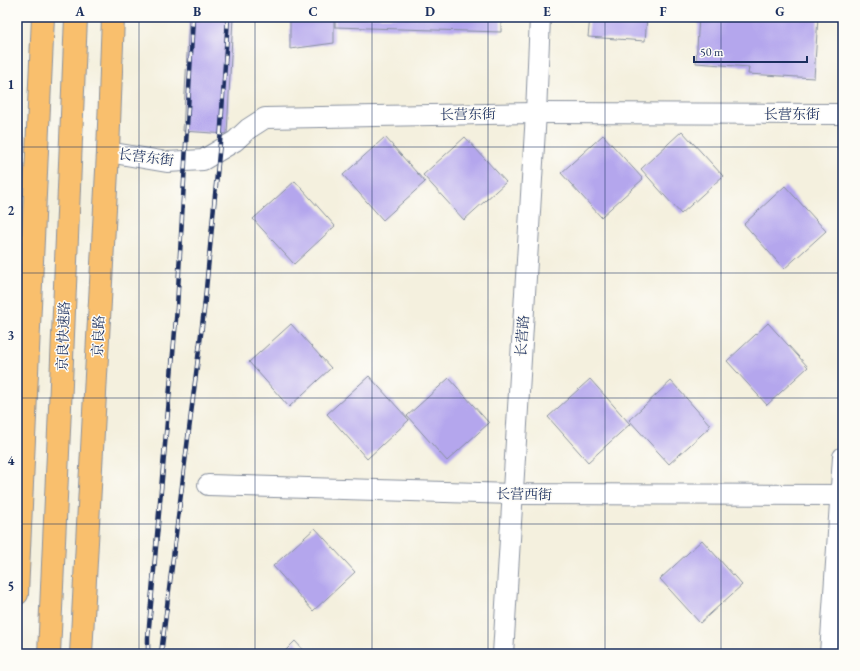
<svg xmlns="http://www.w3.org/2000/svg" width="860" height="671" font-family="'EB Garamond','Noto Serif SC',serif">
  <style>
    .building { fill: #b4a6ed }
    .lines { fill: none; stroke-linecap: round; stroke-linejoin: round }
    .minor-casing { stroke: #88909e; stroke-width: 22 }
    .major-casing { stroke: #88909e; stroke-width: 24 }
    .highway-casing { stroke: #88909e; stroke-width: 24 }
    .minor { stroke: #fff; stroke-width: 20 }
    .major { stroke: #f9bf6d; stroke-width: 22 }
    .highway { stroke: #f9bf6d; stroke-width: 22 }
    .rail-casing { stroke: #1b2f5e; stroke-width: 4.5 }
    .rail { stroke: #fdfcf7; stroke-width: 3; stroke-dasharray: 9; stroke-linecap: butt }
    .grid { fill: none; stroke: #1b2f5e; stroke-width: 1; stroke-opacity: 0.55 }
    .labels { text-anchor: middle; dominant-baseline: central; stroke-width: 3; stroke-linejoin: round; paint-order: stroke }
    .street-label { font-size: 14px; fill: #1b2f5e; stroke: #fdfcf7 }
    .neatline { fill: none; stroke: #1b2f5e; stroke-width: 1.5 }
    .grid-label { font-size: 13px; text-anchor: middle; font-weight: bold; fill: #1b2f5e }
  </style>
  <rect width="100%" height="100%" fill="#fdfcf7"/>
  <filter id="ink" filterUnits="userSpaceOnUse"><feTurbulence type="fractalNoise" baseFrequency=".025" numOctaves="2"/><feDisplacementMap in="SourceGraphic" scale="8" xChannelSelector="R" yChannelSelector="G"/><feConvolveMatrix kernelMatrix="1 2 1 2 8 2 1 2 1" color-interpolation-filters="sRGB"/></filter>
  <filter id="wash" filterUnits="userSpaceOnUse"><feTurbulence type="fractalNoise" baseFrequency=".012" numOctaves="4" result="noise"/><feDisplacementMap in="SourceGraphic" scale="16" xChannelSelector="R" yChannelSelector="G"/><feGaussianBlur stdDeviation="0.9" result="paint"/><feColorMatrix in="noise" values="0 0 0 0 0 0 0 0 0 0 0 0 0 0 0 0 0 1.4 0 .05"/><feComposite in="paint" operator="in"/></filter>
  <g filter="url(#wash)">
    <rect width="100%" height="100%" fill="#f4f0de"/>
    <g id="blocks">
      <!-- building -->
      <g class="building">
        <path d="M189,17H233L227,134L183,131Z"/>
        <path d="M290,17H334V43L290,49Z"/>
        <path d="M335,17H501V32L335,27Z"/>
        <path d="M590,17H647L645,41L588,37Z"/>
        <path d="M699,17H818L814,78L748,74L749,67L696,63Z"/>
        <path d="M682,131L723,176L681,214L641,169Z"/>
        <path d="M603,135L643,179L601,217L561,173Z"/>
        <path d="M385,137L425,182L383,220L343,175Z"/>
        <path d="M465,137L506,182L464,220L423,175Z"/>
        <path d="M295,181L335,226L294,264L253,219Z"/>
        <path d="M785,186L826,231L784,269L744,224Z"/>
        <path d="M768,323L808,367L767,405L727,361Z"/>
        <path d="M291,324L331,368L289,407L249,362Z"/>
        <path d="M369,376L409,420L367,459L327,414Z"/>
        <path d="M449,378L489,423L447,461L407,416Z"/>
        <path d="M590,379L630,424L588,462L548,417Z"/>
        <path d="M671,381L711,426L669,464L629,420Z"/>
        <path d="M315,528L355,572L313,611L273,566Z"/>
        <path d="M702,540L742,585L700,623L660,579Z"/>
        <path d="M295,641L307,654H282Z"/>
      </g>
    </g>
  </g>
  <g filter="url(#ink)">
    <use href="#blocks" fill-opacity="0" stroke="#88909e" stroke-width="1"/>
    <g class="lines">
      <!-- minor casing -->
      <g class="minor-casing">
        <g id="minor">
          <path d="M108,152L167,162L203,160L235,141L248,129L265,118L536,113L843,114"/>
          <path d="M208,485L513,494L841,495"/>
          <path d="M503,654L536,113L540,17"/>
          <path d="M830,654L843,457"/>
        </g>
      </g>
      <!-- major casing -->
      <g class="major-casing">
        <path id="major" d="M81,654L108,152L113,17"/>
      </g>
      <!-- highway casing -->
      <g class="highway-casing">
        <g id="highway">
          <path d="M17,594L43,17"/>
          <path d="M49,654L60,408L76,17"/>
        </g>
      </g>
      <!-- minor -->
      <use href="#minor" class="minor"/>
      <!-- major -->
      <use href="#major" class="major"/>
      <!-- highway -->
      <use href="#highway" class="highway"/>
      <!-- rail casing -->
      <g class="rail-casing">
        <g id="rail">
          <path d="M148,654V638L177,308L193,17"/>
          <path d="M161,654L204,310L220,143L228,17"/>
        </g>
      </g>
      <!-- rail -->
      <use href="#rail" class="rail"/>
    </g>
  </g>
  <!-- grid -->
  <path class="grid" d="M139,17V654M255,17V654M372,17V654M488,17V654M605,17V654M721,17V654M17,147H843M17,273H843M17,398H843M17,524H843"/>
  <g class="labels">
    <!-- street labels -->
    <g class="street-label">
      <text transform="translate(468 114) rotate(-1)">长营东街</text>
      <text x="792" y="114">长营东街</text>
      <text transform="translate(146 157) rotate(7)">长营东街</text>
      <text transform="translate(63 336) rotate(-88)">京良快速路</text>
      <text transform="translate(98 336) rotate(-87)">京良路</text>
      <text transform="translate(522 336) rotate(-86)">长营路</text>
      <text transform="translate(524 494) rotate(1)">长营西街</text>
    </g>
  </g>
  <!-- margin -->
  <rect width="860" height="671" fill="none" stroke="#fdfcf7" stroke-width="44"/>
  <!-- scale -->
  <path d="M694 56v6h113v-6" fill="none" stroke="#1b2f5e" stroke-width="2"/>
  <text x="700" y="56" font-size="12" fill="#1b2f5e" stroke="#fdfcf7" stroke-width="3" paint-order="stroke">50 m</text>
  <rect x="22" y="22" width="816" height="627" class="neatline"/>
  <g class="grid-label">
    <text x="80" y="16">A</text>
    <text x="197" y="16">B</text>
    <text x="313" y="16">C</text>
    <text x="430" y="16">D</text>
    <text x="547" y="16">E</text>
    <text x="663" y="16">F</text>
    <text x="780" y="16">G</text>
    <text x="11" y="89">1</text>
    <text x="11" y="215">2</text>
    <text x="11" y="340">3</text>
    <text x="11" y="465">4</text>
    <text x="11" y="591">5</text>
  </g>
</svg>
